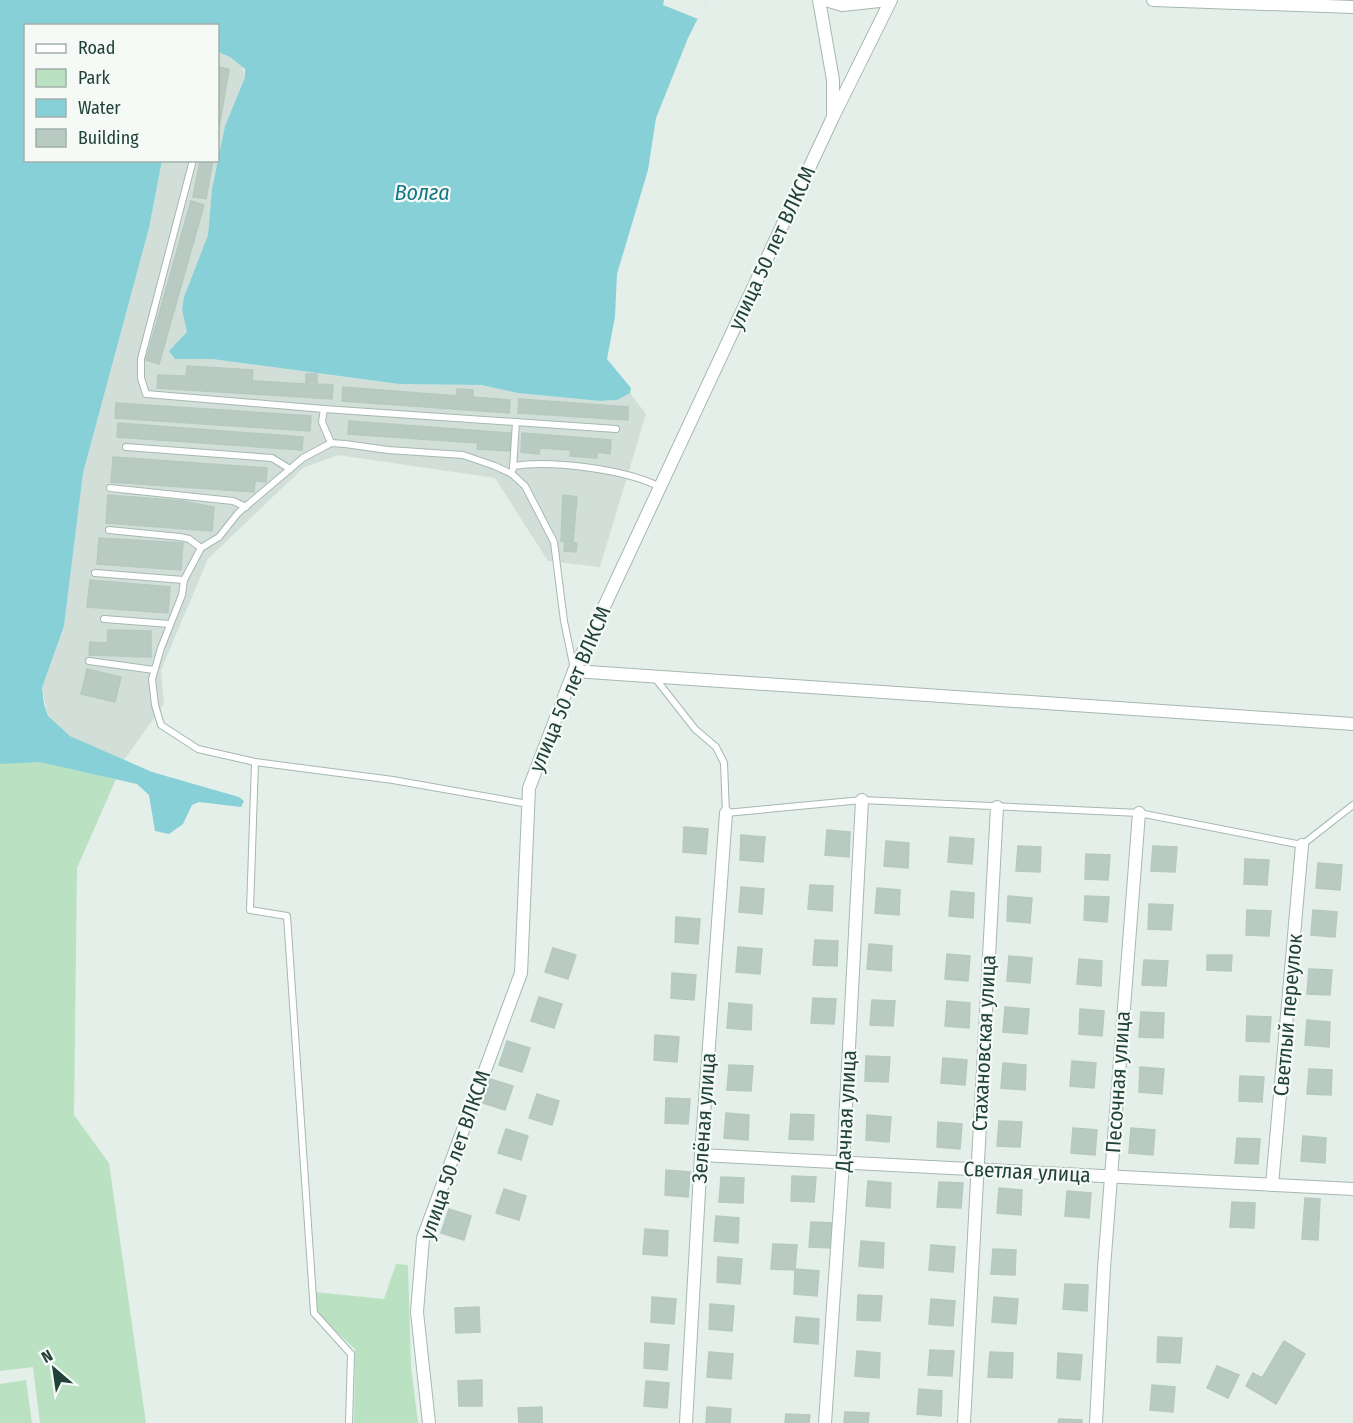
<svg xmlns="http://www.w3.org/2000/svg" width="1353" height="1423" font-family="'Fira Sans Condensed',sans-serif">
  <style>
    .built { fill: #d2dfd8 }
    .green { fill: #bbe1c3 }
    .water { fill: #87d0d8 }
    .pier { fill: #e4efe9 }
    .building { fill: #b9cac2; stroke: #b5c9c0; stroke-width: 1.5 }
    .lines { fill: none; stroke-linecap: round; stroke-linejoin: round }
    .service-casing { stroke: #a6b8b0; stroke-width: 8 }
    .minor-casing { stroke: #a6b8b0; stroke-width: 14 }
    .service { stroke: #fff; stroke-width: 6 }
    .minor { stroke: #fff; stroke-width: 12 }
    .labels { text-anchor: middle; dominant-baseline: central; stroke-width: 4.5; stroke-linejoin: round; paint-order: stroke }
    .street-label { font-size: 21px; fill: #214237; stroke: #f5faf7 }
    .water-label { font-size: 22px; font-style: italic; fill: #157784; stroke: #f5faf7 }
  </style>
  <rect width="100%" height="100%" fill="#e4efe9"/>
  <!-- built -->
  <path class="built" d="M218,52L230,57L242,65L245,76L225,126L212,189L208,235L184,297L182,310L187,332L175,359H212L399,384L481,385L518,393L600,401H610L630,393L646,414L600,567L548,561L495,478L338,455L303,468L208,559L161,670L164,704L124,760L70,736L58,727L48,716L42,688L64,626L83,473L149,228L162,161L218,160Z"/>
  <!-- green -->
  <g class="green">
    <path d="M17,762H39L116,779L77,868L74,1115L109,1163L146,1423H40L33,1367L0,1371V764Z"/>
    <path d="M396,1264L408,1265L411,1367L418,1423H354L355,1349L318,1315L314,1292L384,1299Z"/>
    <path d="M26,1380L32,1423H0V1384Z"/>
  </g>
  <!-- water -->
  <path class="water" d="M0,0H707L688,38L656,118L648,170L617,274L615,317L607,359L631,388L630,393L617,400L600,401L518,393L481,385L399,384L212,359H175L169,351L187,332L182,310L184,297L208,235L212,189L225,126L245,77V69L230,57L218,52V26H26V160L162,161L149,228L83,473L64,626L42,688L44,704L48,716L70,736L152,772L239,797L244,801L241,807L199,802L192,805L183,824L169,834L155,831L149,795L137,784L39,762L0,764Z"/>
  <!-- pier -->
  <path class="pier" d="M664,0H707L698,19L663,5Z"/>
  <!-- building -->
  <g class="building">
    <path d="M218,67L229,69L218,134Z"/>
    <path d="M200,160H213L206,199L193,197Z"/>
    <path d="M191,201L204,205L159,364L146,360Z"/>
    <path d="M187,366L253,370L252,381L306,384V374H317V384L333,385L332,399L157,388L158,375L186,376Z"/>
    <path d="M343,387L457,396V389L473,390V397L510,400L509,413L342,401Z"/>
    <path d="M519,399L628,407V420L518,413Z"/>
    <path d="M116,403L311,416L310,431L115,418Z"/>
    <path d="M349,421L511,433L510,451L477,449L478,443L348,434Z"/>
    <path d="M118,423L303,437L302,450L117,437Z"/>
    <path d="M522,433L611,440L610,454L597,452V458L570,456L571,450L540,448L539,454L521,452Z"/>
    <path d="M113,457L267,468L266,482L255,481L254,492L111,482Z"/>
    <path d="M108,495L183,501L214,507L212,531L106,523Z"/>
    <path d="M563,495L577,497L573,542L561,541Z"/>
    <path d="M99,538L183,543L181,570L97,564Z"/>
    <path d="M565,541L577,543L576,552L564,551Z"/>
    <path d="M90,580L170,587L168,613L87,607Z"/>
    <path d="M108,630L151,631V657L89,655L90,642L107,643Z"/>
    <path d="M87,669L121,677L115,702L81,694Z"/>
    <path d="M684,827L708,829L706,854L683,852Z"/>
    <path d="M827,830L850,832L849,857L825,855Z"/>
    <path d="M741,835L765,837L763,862L740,860Z"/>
    <path d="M950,837L974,839L972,864L948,862Z"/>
    <path d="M886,841L909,843L908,868L884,866Z"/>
    <path d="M1018,846L1041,847L1040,872L1016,871Z"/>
    <path d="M1153,846L1177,847L1175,872L1151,871Z"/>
    <path d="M1086,854L1110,855L1108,880L1085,879Z"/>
    <path d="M1245,859L1269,860L1267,885L1244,884Z"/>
    <path d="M1318,863L1342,865L1340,890L1316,888Z"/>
    <path d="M810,885L833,886L832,911L808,909Z"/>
    <path d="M741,887L764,889L762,914L739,912Z"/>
    <path d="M877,888L900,890L899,915L875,913Z"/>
    <path d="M951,891L974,893L973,918L949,916Z"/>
    <path d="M1008,896L1032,898L1030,923L1007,921Z"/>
    <path d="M1085,896L1109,897L1107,922L1084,920Z"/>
    <path d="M1149,904L1173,905L1171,930L1148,929Z"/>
    <path d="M1247,910L1271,911L1269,936L1246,935Z"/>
    <path d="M1313,910L1337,912L1335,937L1311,935Z"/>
    <path d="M676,917L700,919L698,944L675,942Z"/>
    <path d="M815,940L838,941L837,966L813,965Z"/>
    <path d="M869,944L892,946L891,971L867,969Z"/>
    <path d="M738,947L762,949L760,974L736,972Z"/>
    <path d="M553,948L576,955L568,979L545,972Z"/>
    <path d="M947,954L970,956L968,981L945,979Z"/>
    <path d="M1207,955H1232L1231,971L1207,970Z"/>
    <path d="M1009,956L1032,958L1030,983L1007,981Z"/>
    <path d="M1079,959L1102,961L1101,986L1077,984Z"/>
    <path d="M1144,960L1168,961L1166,986L1142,985Z"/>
    <path d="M1309,969L1332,970L1330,995L1307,994Z"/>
    <path d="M672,973L696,975L694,1000L671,998Z"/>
    <path d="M539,997L562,1004L554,1028L531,1021Z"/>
    <path d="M813,998L836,999L834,1024L811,1023Z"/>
    <path d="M872,1000L895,1001L893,1026L870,1025Z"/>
    <path d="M947,1001L970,1003L969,1028L945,1026Z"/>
    <path d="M729,1003L752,1005L751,1030L727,1028Z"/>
    <path d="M1005,1007L1029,1009L1027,1034L1003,1032Z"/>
    <path d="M1080,1009L1104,1011L1102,1036L1079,1034Z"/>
    <path d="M1141,1012L1164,1013L1163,1038L1139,1037Z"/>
    <path d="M1247,1016L1271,1017L1269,1042L1246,1041Z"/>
    <path d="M1307,1020L1330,1022L1329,1047L1305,1045Z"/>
    <path d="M655,1035L679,1037L677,1062L654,1060Z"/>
    <path d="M507,1041L530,1048L522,1072L499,1065Z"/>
    <path d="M866,1056L890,1057L888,1082L865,1081Z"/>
    <path d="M943,1058L967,1060L965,1085L941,1083Z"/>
    <path d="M1072,1061L1096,1063L1094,1088L1070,1086Z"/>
    <path d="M1003,1063L1026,1065L1025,1090L1001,1088Z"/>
    <path d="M729,1065L753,1066L751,1091L727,1090Z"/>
    <path d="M1140,1067L1164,1069L1162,1094L1139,1092Z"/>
    <path d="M1309,1069L1332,1070L1331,1095L1307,1094Z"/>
    <path d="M1240,1076L1264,1077L1262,1102L1239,1101Z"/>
    <path d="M490,1079L513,1086L505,1110L483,1103Z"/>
    <path d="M537,1094L559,1101L552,1125L529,1118Z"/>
    <path d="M666,1098L690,1099L688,1124L665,1123Z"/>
    <path d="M726,1113L749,1115L748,1140L724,1138Z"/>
    <path d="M791,1114L814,1115L813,1140L789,1139Z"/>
    <path d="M867,1115L891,1117L889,1142L866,1140Z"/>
    <path d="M999,1121L1022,1122L1020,1147L997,1146Z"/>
    <path d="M938,1122L962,1124L960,1149L937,1147Z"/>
    <path d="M1073,1128L1097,1130L1095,1155L1071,1153Z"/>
    <path d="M1131,1128L1155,1130L1153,1155L1129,1153Z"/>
    <path d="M506,1129L528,1136L521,1160L498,1153Z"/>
    <path d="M1303,1136L1326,1138L1325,1163L1301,1161Z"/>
    <path d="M1237,1138L1260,1139L1258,1164L1235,1163Z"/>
    <path d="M666,1170L690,1172L688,1197L665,1195Z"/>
    <path d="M792,1176L816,1177L814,1202L791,1201Z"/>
    <path d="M721,1177L744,1178L743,1203L719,1202Z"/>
    <path d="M868,1181L891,1183L890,1208L866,1206Z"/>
    <path d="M939,1182L963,1183L961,1208L937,1207Z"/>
    <path d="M999,1188L1022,1190L1021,1215L997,1213Z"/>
    <path d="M504,1189L526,1196L519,1220L496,1213Z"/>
    <path d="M1067,1191L1091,1193L1089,1218L1065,1216Z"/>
    <path d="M1305,1198L1320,1199L1318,1240L1302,1239Z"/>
    <path d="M1232,1202L1255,1203L1254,1228L1230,1227Z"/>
    <path d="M449,1209L471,1216L464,1240L441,1233Z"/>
    <path d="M716,1216L739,1218L738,1243L714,1241Z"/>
    <path d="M811,1222L835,1223L833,1248L809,1247Z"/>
    <path d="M645,1229L668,1231L667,1256L643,1254Z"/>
    <path d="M861,1241L884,1243L883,1268L859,1266Z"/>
    <path d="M773,1244L797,1245L795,1270L771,1269Z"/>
    <path d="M931,1245L955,1247L953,1272L929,1270Z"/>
    <path d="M993,1249L1016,1250L1015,1275L991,1274Z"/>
    <path d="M718,1257L742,1259L740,1284L717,1282Z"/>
    <path d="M795,1269L819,1271L817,1296L794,1294Z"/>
    <path d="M1065,1284L1088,1285L1087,1311L1063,1309Z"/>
    <path d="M858,1295L882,1296L880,1321L857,1320Z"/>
    <path d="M652,1297L676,1299L674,1324L651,1322Z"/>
    <path d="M994,1297L1018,1299L1016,1324L992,1322Z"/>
    <path d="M931,1299L955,1301L953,1326L929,1324Z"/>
    <path d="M710,1304L734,1306L732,1331L709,1329Z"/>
    <path d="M479,1307L480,1332L456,1333L455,1308Z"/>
    <path d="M796,1317L819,1319L818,1344L794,1342Z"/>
    <path d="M1158,1337L1182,1338L1180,1363L1157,1362Z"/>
    <path d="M1284,1341L1305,1354L1276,1404L1246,1386L1253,1373L1262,1378Z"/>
    <path d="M645,1343L669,1345L667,1370L644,1368Z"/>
    <path d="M930,1350L954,1351L952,1376L928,1375Z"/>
    <path d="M857,1351L880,1353L879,1378L855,1376Z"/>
    <path d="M709,1352L733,1354L731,1379L707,1377Z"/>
    <path d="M990,1352L1013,1353L1012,1378L988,1377Z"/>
    <path d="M1058,1353L1082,1355L1080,1380L1057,1378Z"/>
    <path d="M1217,1366L1239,1375L1228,1398L1207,1388Z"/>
    <path d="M482,1380V1406H459L458,1381Z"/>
    <path d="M646,1381L669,1383L667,1408L644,1406Z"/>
    <path d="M1152,1385L1175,1387L1173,1412L1150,1410Z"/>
    <path d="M919,1389L942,1391L941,1416L917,1414Z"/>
    <path d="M542,1407V1423H519L518,1408Z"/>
    <path d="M707,1407L731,1409L730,1423H706Z"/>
    <path d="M845,1412L869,1413L868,1423H844Z"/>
    <path d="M786,1414L810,1415L809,1423H785Z"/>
    <path d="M1059,1419L1082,1420V1423H1058Z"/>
  </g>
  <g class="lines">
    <!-- service casing -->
    <g class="service-casing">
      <g id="service">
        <path d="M193,160L141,359V378L146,394L324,409L322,422L331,443"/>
        <path d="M324,409L616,429"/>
        <path d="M126,447L272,458L290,469"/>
        <path d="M513,466C552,460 625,469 660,487"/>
        <path d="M513,469L516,422"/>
        <path d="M110,488L233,501L246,507"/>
        <path d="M109,530L180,537L189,539L201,548"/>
        <path d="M95,573L184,580"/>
        <path d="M104,619L170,624"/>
        <path d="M89,661L154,670"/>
        <path d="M655,678L695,729L716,747L724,763L726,813L862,800L1139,813L1302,845L1353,805"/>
        <path d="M255,762L250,910L287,916L314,1313L351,1354L349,1423"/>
        <path d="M528,804L393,780L255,762L198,749L161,725L155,705L152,679L161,648L182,595L184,580L201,548L219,537L238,513L303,458L331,443L345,444L388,450L463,455L495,466L512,474L525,486L554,542L564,621L574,669"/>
      </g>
    </g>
    <!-- minor casing -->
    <g class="minor-casing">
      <g id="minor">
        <path d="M819,0L833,80V113"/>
        <path d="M826,0L842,5L889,0"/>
        <path d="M1153,0L1353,7"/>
        <path d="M574,671L1353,724"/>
        <path d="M701,1155L1353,1189"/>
        <path d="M1272,1185L1302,845"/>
        <path d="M429,1423L417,1312L423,1238L521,973L529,788L574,671L833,117L891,0"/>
        <path d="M686,1423L701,1155L726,813"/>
        <path d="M825,1423L843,1162L862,800"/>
        <path d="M964,1423L997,807"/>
        <path d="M1096,1423L1104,1268L1139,813"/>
      </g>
    </g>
    <!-- service -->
    <use href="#service" class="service"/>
    <!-- minor -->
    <use href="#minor" class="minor"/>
  </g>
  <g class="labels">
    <!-- street labels -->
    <g class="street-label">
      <text transform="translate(772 248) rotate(-65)">улица 50 лет ВЛКСМ</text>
      <text transform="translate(570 689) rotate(-67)">улица 50 лет ВЛКСМ</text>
      <text transform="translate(1288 1015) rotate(-85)">Светлый переулок</text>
      <text transform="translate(984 1043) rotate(-87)">Стахановская улица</text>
      <text transform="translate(1118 1082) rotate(-86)">Песочная улица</text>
      <text transform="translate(846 1111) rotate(-87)">Дачная улица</text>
      <text transform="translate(704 1118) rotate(-86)">Зелёная улица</text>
      <text transform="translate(455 1155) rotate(-71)">улица 50 лет ВЛКСМ</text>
      <text transform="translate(1027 1172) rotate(3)">Светлая улица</text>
    </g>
    <!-- water labels -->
    <g class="water-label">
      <text x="422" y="192">Волга</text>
    </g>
  </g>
  <!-- legend -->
  <rect x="24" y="24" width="195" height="138" fill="#f5faf7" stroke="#a0b0aa" stroke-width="1.5"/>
  <rect x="36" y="44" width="30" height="9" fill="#ffffff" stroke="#a0b0aa" stroke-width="1.5"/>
  <text x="78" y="54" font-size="18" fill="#214237">Road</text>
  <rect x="36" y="69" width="30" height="18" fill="#bbe1c3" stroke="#a0b0aa" stroke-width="1.5"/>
  <text x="78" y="84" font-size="18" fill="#214237">Park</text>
  <rect x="36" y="99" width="30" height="18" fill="#87d0d8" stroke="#a0b0aa" stroke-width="1.5"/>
  <text x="78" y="114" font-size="18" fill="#214237">Water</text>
  <rect x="36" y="129" width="30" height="18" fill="#b9cac2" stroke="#a0b0aa" stroke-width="1.5"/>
  <text x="78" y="144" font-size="18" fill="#214237">Building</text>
  <!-- north arrow -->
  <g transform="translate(54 1369) rotate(331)" stroke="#f5faf7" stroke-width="4.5" paint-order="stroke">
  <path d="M0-4.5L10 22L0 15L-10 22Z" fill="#214237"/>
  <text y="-9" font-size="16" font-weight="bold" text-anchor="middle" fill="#214237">N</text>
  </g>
</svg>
